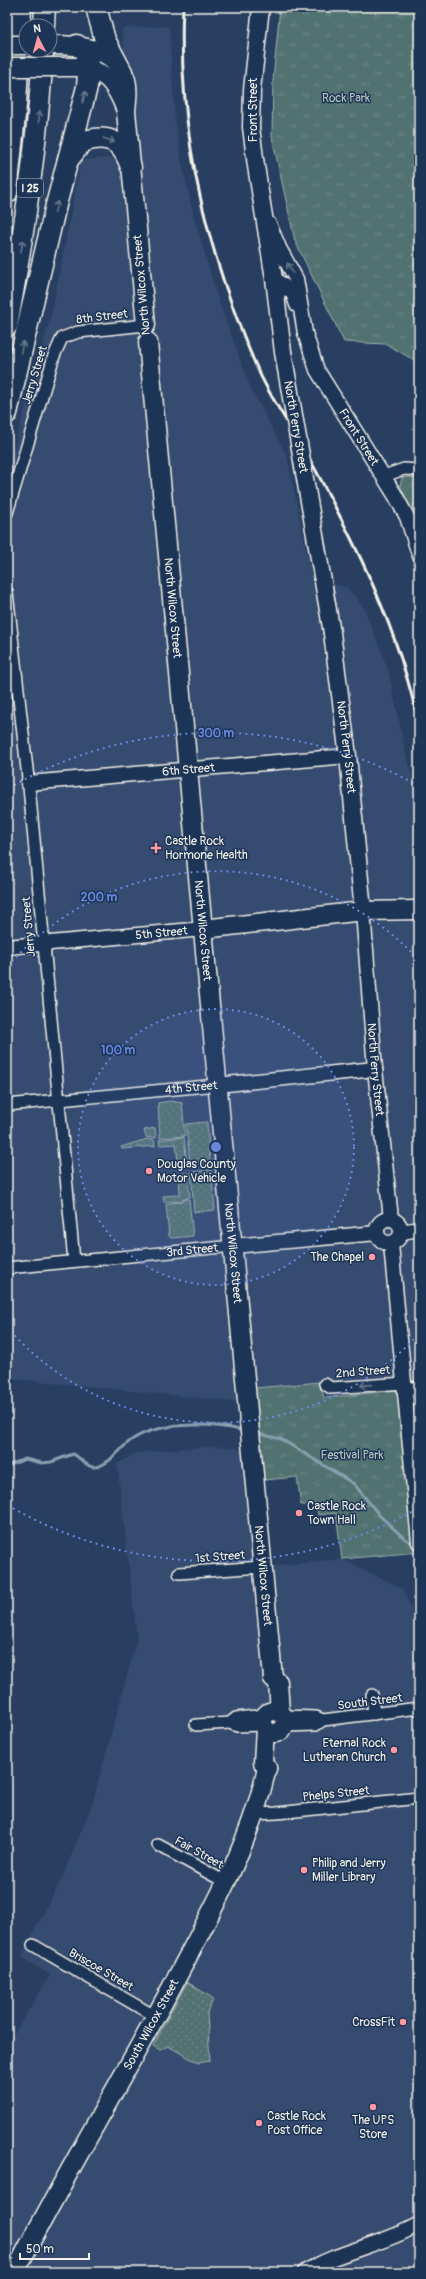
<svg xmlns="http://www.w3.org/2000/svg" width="426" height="2279" font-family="Pangolin,sans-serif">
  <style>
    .built { fill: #354b6f }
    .grass { fill: url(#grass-dots); stroke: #a2b2ac }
    .park { fill: url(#park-tufts); stroke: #a2b2ac }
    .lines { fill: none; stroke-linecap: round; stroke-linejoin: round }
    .stream { stroke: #899faf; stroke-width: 3 }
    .minor-casing { stroke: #f4f1e8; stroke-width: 14 }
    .tertiary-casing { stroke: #f4f1e8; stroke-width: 17 }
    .secondary-casing { stroke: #f4f1e8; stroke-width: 19 }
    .primary-casing { stroke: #f4f1e8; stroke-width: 21 }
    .motorway-casing { stroke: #f4f1e8; stroke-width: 23 }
    .minor { stroke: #1d3557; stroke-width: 11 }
    .tertiary { stroke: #1d3557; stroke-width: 14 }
    .secondary { stroke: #1d3557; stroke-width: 16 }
    .primary { stroke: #1d3557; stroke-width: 18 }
    .motorway { stroke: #1d3557; stroke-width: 20 }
    .rail { stroke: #f4f1e8; stroke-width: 3 }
    .secondary-bridge-casing { stroke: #f4f1e8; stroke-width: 19; stroke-linecap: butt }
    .primary-bridge-casing { stroke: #f4f1e8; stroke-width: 21; stroke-linecap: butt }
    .secondary-bridge { stroke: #1d3557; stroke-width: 16 }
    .primary-bridge { stroke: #1d3557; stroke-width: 18 }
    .oneway { stroke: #68778a }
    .ring { fill: none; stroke: #6887de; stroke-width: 2; stroke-dasharray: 2 4 }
    .poi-dot { fill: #ff9aa2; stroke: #1d3557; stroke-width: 1.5 }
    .labels { text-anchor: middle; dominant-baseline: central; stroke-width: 3; stroke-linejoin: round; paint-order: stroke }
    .shield { fill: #1d3557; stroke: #b4b9bc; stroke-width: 1 }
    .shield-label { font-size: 11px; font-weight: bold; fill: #f4f1e8 }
    .park-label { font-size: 12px; fill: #bbc5be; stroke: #1d3557 }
    .street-label { font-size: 12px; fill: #f4f1e8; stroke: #1d3557 }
    .poi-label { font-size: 12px; fill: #f4f1e8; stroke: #1d3557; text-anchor: start }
    .centre { fill: #6887de; stroke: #1d3557; stroke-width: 2 }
    .ring-label { font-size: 12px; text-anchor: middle; font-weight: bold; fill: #6887de; stroke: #1d3557; stroke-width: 3; stroke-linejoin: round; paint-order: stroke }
  </style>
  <defs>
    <pattern id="grass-dots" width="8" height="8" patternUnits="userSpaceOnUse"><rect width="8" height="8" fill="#517271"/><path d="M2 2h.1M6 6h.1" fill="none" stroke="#6b8785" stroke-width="1.8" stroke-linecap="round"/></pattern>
    <pattern id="park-tufts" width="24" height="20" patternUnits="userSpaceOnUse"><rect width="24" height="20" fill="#517271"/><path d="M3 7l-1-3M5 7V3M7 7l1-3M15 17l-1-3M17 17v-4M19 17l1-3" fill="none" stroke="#6b8785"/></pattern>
  </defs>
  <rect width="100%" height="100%" fill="#283f62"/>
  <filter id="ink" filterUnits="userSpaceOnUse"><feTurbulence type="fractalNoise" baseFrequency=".025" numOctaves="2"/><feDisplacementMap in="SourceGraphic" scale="8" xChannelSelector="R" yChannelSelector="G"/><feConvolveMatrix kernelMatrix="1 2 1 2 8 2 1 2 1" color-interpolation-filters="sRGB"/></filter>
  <g filter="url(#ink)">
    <!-- built -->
    <g class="built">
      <path d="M169,26L175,118L182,164L194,217L218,299L251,389L287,456L312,578L348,588L364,608L388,669L406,754L417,790L419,801V1475L406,1389L246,1403L7,1378V472L51,316L81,160L130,156L122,28Z"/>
      <path d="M212,1446L237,1448L251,1456L262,1567L342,1559L403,1589L419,1628V2272H7V2042L17,2029L50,1975L21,1957L62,1878L92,1805L137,1638L117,1464L136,1453Z"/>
    </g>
    <!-- grass -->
    <g class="grass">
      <path d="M170,1101L182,1103L185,1136L160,1138L158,1103Z"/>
      <path d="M207,1122L210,1162L190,1164L186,1124Z"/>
      <path d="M155,1128L156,1138L146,1137L144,1130Z"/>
      <path d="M184,1137L187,1164H181L180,1161L178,1162L176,1144L160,1145L159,1140Z"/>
      <path d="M147,1139L154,1140L155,1146L122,1149L121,1147Z"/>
      <path d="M211,1170L215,1210L194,1212L191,1172Z"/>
      <path d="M181,1173H187L190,1197L180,1201L164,1202L163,1196L180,1195L179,1177L181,1176Z"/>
      <path d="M186,1199H189L193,1236L171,1238L169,1236L166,1204L180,1202Z"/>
      <path d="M187,1982L214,1999L207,2012L210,2061L198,2063L168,2046L160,2050L153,2046Z"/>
    </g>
    <!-- park -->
    <g class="park">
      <path d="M280,7H419V363L386,344L344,342L295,241L272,137L273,81Z"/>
      <path d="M407,477L419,478V528L400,485L402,478Z"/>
      <path d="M320,1382L324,1398L405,1389L419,1552L342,1559L336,1513L318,1515L316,1504L301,1505L297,1477L254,1481L245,1389Z"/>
    </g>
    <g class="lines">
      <!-- stream -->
      <g class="stream">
        <path d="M255,1433L281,1439L354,1484L380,1516L404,1538L416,1546"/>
        <path d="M7,1466L25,1459L42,1463L51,1462L73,1454C80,1457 86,1467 93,1467C109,1467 121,1446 133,1439C161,1421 213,1423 244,1431"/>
        <path d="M7,1629V1634"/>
      </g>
      <!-- minor casing -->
      <g class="minor-casing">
        <g id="minor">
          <path d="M384,476L404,469L419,470"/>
          <path d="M7,513L54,356L62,338L78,332L146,325"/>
          <path d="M7,592L29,787L74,1261"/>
          <path id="s1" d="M7,1105L217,1085"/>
          <path id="s2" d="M7,1268L233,1246"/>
          <path d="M325,1384L331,1388L405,1383"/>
          <path d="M405,1389L419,1387"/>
          <path d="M179,1573L262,1567"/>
          <path d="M372,1695L374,1714"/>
          <path d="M283,1716L316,1717L323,1720"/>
          <path d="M230,1723L237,1726L264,1725"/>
          <path d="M196,1725L230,1723L236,1718L266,1715"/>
          <path d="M284,1726L316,1725L323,1720L419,1708"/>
          <path d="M255,1814L277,1813L419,1798"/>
          <path d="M158,1845L227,1883"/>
          <path d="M33,1945L156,2017"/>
        </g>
      </g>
      <!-- tertiary casing -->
      <g class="tertiary-casing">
        <g id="tertiary">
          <path id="s3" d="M269,224L279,248L296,279L305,333L317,370L395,495L407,517L419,554"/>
          <path d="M274,279L293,293L297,305"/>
          <path id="s4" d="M28,783L348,756"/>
          <path id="s5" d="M363,911L375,1069L391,1219"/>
          <path id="s6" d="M7,947L203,929"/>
          <path d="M217,1085L375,1069"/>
          <circle cx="389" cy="1231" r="12"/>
          <path d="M402,1232L419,1229"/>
          <path d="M391,1244L419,1542"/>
          <path d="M233,1246L377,1233"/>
          <path d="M305,2272C341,2250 383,2245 419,2224"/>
        </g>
      </g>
      <!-- secondary casing -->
      <g class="secondary-casing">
        <g id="secondary">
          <path d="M261,7L252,90L251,127L256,166L274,279L283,352"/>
          <path id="s7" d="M332,633L348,756L363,911"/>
        </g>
      </g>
      <!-- primary casing -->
      <g class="primary-casing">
        <g id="primary">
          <path d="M50,45C77,45 113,46 125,77C129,87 127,100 126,111L146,325"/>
          <path d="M77,67C106,70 115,83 125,108"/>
          <path id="s8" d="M148,342L273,1678"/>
          <path d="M203,929L363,911L419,910"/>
          <path d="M273,1678L278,1682L280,1713"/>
          <circle cx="274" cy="1722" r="11"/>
          <path d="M265,1728L263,1763L267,1768"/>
          <path id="s9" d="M7,2263L17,2268C71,2164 132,2063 186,1960C220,1896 251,1839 267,1768"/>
        </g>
      </g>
      <!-- motorway casing -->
      <g class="motorway-casing">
        <g id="motorway">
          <path d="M96,7L105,40L122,72"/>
          <path d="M44,26L45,7"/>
          <path d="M69,159L82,142C109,133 122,141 131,167"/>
          <path d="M7,193L16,105L21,7"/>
          <path d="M7,326C24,234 38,143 43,50"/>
          <path d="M7,413L56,205L87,87L89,60L87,54L77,45"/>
        </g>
      </g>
      <!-- minor -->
      <use href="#minor" class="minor"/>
      <!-- tertiary -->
      <use href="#tertiary" class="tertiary"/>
      <!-- secondary -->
      <use href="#secondary" class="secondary"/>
      <!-- primary -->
      <use href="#primary" class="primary"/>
      <!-- motorway -->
      <use href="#motorway" class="motorway"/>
      <!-- rail -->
      <path class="rail" d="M183,7C178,112 199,218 236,316C245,339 253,362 265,384C278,409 294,432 308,456C355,542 399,629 419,726"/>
      <!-- secondary-bridge casing -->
      <g class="secondary-bridge-casing">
        <g id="secondary-bridge">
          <path id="s10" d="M283,352L332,633"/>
        </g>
      </g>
      <!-- primary-bridge casing -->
      <g class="primary-bridge-casing">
        <g id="primary-bridge">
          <path d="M7,45H26"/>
          <path d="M7,67H77"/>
        </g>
      </g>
      <!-- secondary-bridge -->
      <use href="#secondary-bridge" class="secondary-bridge"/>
      <!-- primary-bridge -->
      <use href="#primary-bridge" class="primary-bridge"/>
    </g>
    <!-- one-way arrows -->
    <defs><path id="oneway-shaft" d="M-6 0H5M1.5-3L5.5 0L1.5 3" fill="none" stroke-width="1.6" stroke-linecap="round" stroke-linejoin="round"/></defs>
    <g class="oneway">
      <use href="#oneway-shaft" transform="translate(84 97) rotate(-76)"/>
      <use href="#oneway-shaft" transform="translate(39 117) rotate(-85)"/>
      <use href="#oneway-shaft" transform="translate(109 140) rotate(18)"/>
      <use href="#oneway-shaft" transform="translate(56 207) rotate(-76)"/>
      <use href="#oneway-shaft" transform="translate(22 246) rotate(-80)"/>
      <use href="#oneway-shaft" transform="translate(290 268) rotate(-120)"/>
      <use href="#oneway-shaft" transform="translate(22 347) rotate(-77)"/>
      <use href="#oneway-shaft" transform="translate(366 1385) rotate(176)"/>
    </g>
  </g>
  <!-- distance rings -->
  <circle cx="216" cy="1147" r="138" fill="#6887de" fill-opacity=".12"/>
  <g class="ring">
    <circle cx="216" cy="1147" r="138"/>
    <path d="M418 1335A276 276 0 0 1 8 1328M8 966A276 276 0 0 1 418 959"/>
    <path d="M417 1509A414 414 0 0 1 9 1506M9 788A414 414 0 0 1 417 785"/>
  </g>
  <!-- markers -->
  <g class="poi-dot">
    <path d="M154 842h4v4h4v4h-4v4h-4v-4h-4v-4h4z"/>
    <circle cx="149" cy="1171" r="4"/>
    <circle cx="372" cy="1257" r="4"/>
    <circle cx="299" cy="1513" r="4"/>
    <circle cx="394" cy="1750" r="4"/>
    <circle cx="304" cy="1870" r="4"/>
    <circle cx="403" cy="2022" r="4"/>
    <circle cx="373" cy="2107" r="4"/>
    <circle cx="259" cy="2123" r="4"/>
  </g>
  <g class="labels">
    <!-- shield labels -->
    <rect class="shield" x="17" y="179" width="26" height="18" rx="3"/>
    <g class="shield-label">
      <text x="30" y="188">I 25</text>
    </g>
    <!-- park labels -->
    <g class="park-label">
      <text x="346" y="98">Rock Park</text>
      <text x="352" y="1455">Festival Park</text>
    </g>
    <!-- street labels -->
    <g class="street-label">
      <text transform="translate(253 110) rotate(-90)">Front Street</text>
      <text transform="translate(142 285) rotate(-95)">North Wilcox Street</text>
      <text transform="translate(102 317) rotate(-7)">8th Street</text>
      <text transform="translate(35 375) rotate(-73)">Jerry Street</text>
      <text stroke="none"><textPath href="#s10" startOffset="76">North Perry Street</textPath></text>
      <text stroke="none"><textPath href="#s3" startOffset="234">Front Street</textPath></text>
      <text stroke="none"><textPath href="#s8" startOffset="267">North Wilcox Street</textPath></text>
      <text stroke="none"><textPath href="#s7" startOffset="115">North Perry Street</textPath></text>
      <text stroke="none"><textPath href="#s4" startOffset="161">6th Street</textPath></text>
      <text transform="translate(29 927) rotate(-95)">Jerry Street</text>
      <text stroke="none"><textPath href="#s8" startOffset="591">North Wilcox Street</textPath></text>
      <text stroke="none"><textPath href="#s6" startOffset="155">5th Street</textPath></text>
      <text stroke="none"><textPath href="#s5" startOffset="159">North Perry Street</textPath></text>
      <text stroke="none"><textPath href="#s1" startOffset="185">4th Street</textPath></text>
      <text stroke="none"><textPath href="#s2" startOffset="186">3rd Street</textPath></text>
      <text stroke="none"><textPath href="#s8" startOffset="915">North Wilcox Street</textPath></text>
      <text transform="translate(363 1372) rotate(-4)">2nd Street</text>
      <text transform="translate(220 1557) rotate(-4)">1st Street</text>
      <text stroke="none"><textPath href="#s8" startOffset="1239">North Wilcox Street</textPath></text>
      <text transform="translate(370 1702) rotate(-7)">South Street</text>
      <text transform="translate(336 1794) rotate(-6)">Phelps Street</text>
      <text transform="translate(199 1853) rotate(29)">Fair Street</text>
      <text transform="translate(101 1970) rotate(30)">Briscoe Street</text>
      <text stroke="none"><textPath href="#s9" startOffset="289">South Wilcox Street</textPath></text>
    </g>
    <!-- poi labels -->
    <g class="poi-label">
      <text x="165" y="841">Castle Rock<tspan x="165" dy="14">Hormone Health</tspan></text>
      <text x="157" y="1164">Douglas County<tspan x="157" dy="14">Motor Vehicle</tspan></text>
      <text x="364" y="1257" text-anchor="end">The Chapel</text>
      <text x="307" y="1506">Castle Rock<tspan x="307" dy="14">Town Hall</tspan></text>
      <text x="386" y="1743" text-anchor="end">Eternal Rock<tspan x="386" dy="14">Lutheran Church</tspan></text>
      <text x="312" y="1863">Philip and Jerry<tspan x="312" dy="14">Miller Library</tspan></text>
      <text x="395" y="2022" text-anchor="end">CrossFit</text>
      <text x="267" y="2116">Castle Rock<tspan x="267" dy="14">Post Office</tspan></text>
      <text x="373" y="2120" text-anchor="middle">The UPS<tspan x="373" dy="14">Store</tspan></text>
    </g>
  </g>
  <circle cx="216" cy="1147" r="6" class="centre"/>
  <g class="ring-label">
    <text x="216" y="737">300 m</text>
    <text x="99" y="901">200 m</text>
    <text x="118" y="1054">100 m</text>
  </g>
  <!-- margin -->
  <rect width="426" height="2279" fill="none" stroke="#1d3557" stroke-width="24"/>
  <rect x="12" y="12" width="402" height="2255" fill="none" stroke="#f4f1e8" stroke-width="1.5" filter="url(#ink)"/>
  <!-- north arrow -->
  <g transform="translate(38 38) rotate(354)"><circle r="19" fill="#1d3557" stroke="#738091"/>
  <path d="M0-3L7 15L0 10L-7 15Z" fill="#ff9aa2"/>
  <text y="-6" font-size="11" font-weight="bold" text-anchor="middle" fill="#f4f1e8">N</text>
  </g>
  <!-- scale -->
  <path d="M20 2253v6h69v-6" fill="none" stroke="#f4f1e8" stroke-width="2"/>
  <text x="26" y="2253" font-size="12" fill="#f4f1e8" stroke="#1d3557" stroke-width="3" paint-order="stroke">50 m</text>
</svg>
